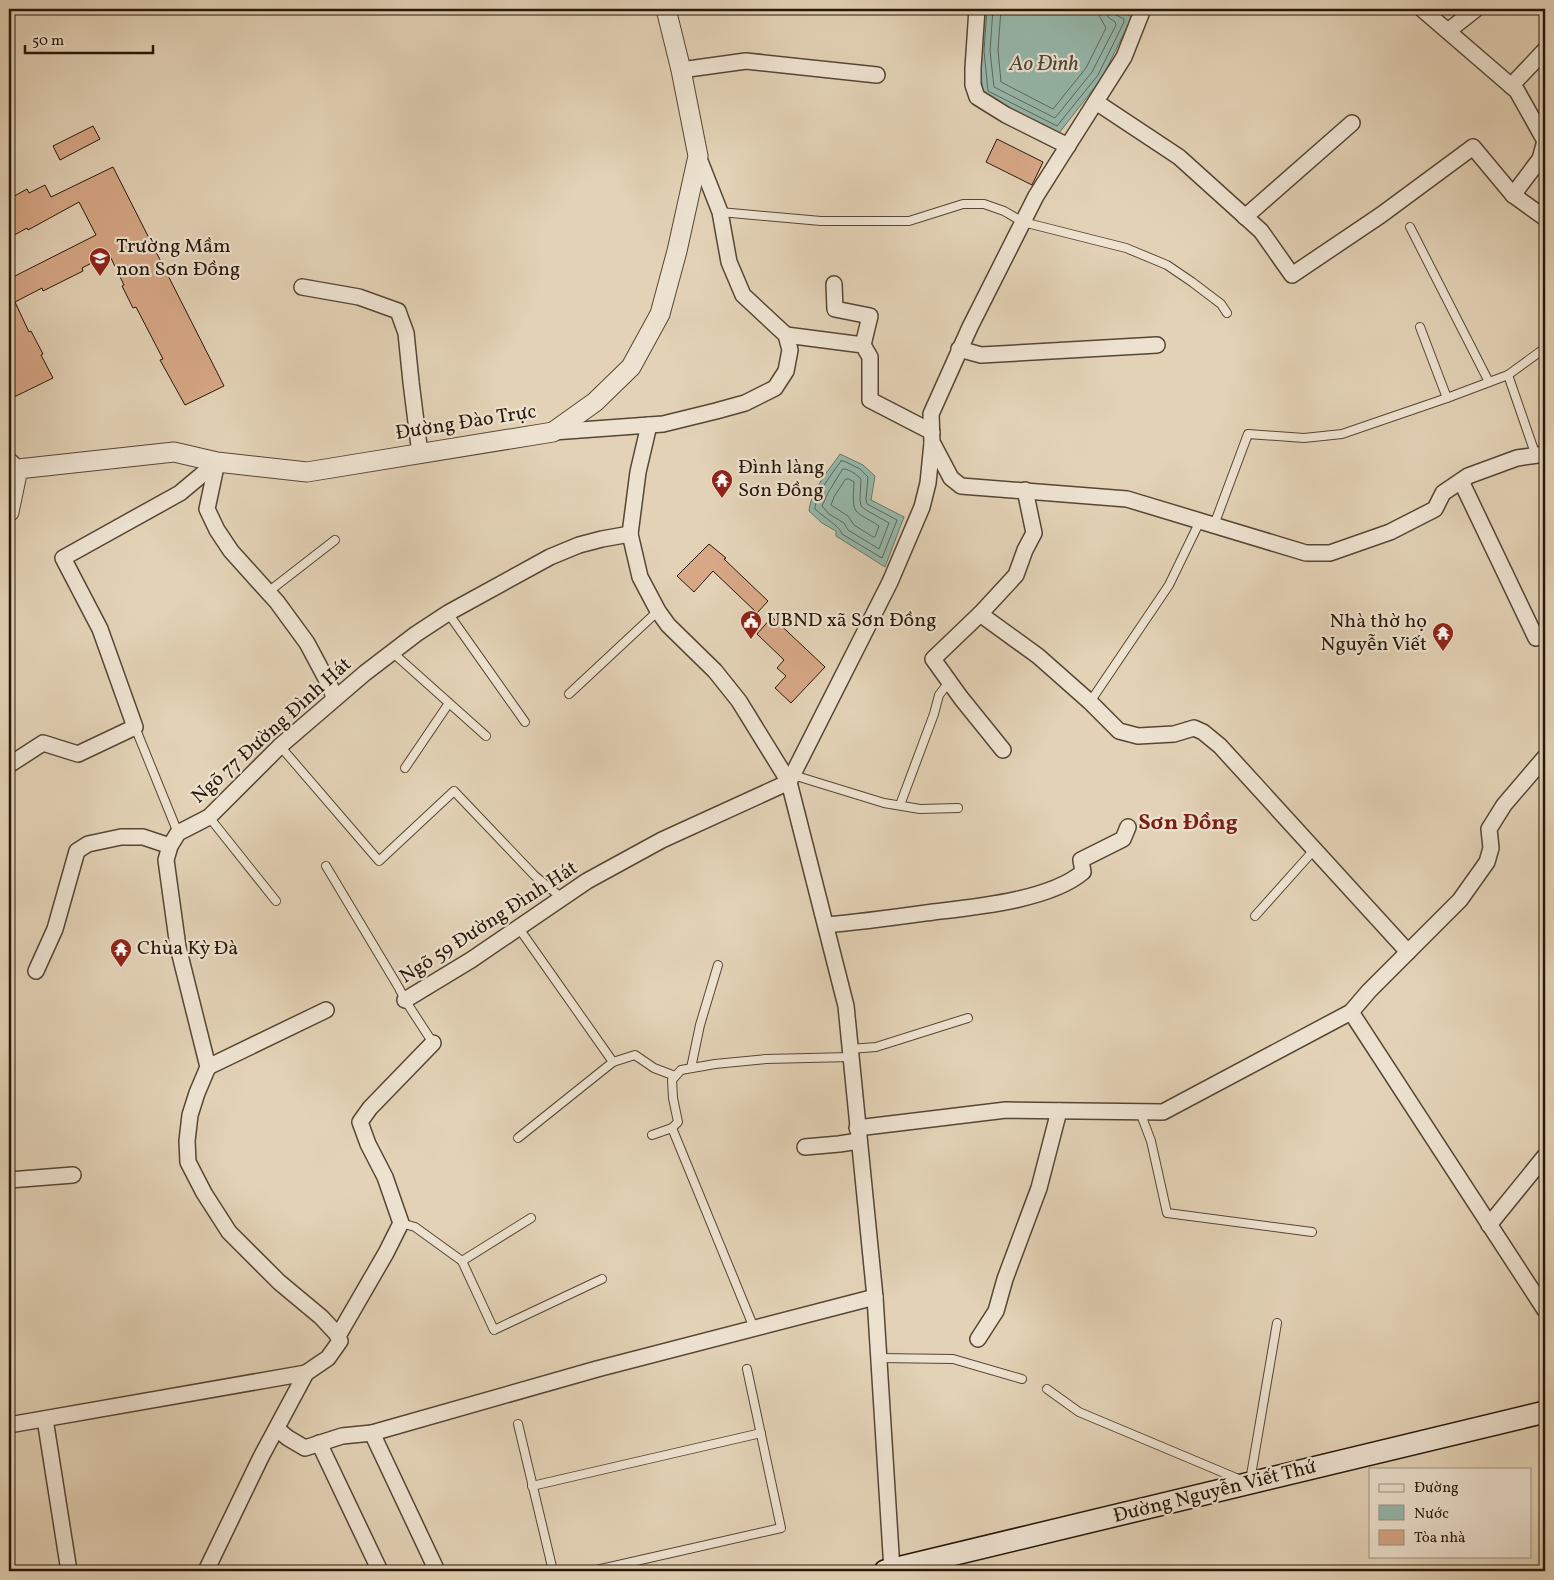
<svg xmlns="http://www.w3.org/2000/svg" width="1554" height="1580" font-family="Vollkorn,serif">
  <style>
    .water { fill: #96b8ab; stroke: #6a786a }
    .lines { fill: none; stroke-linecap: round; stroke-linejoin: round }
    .shore { stroke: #5e685a; stroke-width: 1 }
    .building { fill: #d7a786; stroke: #271808 }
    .service-casing { stroke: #564634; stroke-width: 10 }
    .minor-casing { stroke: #564634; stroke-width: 18 }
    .tertiary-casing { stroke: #564634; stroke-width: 21 }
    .secondary-casing { stroke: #271808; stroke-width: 24 }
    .service { stroke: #ede2d0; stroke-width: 8 }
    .minor { stroke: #ede2d0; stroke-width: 15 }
    .tertiary { stroke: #ede2d0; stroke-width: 19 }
    .secondary { stroke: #ede2d0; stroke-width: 21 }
    .labels { text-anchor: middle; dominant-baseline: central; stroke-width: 4.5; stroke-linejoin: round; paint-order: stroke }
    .poi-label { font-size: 20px; fill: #271808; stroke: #ede2d0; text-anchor: start }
    .street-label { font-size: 20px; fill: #271808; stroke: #ede2d0 }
    .water-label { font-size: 21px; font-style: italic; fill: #484839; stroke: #ede2d0 }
    .quarter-label { font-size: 22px; font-weight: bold; fill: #7a1f14; stroke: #ede2d0 }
  </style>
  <rect width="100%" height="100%" fill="#e3d2b6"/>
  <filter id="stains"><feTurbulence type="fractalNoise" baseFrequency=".004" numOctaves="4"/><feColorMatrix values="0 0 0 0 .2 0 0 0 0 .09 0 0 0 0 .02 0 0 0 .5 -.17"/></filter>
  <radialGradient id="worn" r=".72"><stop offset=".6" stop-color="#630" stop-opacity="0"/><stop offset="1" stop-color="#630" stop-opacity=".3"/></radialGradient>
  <!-- water -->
  <g class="water">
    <path d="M982,9H1114L1132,17L1102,78L1059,133L983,95L979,51Z"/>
    <path d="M840,454L863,465L875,476L871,500L904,517L885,567L836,536V531L822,523L809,511C811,490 829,470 840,454Z"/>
  </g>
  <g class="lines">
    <!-- shore -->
    <g class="shore">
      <path d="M987,9L984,51L988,91L1057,126L1098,75L1124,22V19L1114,14L1112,9"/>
      <path d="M993,9L990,51L994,87L1055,118L1092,72L1116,25L1115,22L1108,17L1106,9"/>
      <path d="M1001,9L998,50L1001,82L1053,109L1086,68L1106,28L1100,17L1098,9"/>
      <path d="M841,461H844L860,469L868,477L866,499L867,504L897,520L882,558L842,534C840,526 823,517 815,509C815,495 833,472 841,461Z"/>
      <path d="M843,469C850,469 857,475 861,479L860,500L861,506L866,510L889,523L879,549L848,530L844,523L829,514L822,506L828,493Z"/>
      <path d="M846,479H849L854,482C852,517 853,509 879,526L875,537H873L854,525L848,516L831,505L834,497Z"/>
    </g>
  </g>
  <!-- building -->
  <g class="building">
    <path d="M93,126L100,139L60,160L53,146Z"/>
    <path d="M997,139L1043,162L1032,185L986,162Z"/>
    <path d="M113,167L224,386L185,405L160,360L163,359L136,307L133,308L122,286L124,285L109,254L82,268L83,271L43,291L42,288L15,302L29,332L31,331L43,354L41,355L53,378L14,397L9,386V279L96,235L79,202L28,230L27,228L9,238V199L27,189L29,193L45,185L51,197Z"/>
    <path d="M709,544L726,558L724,559L768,601L757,613L713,571L694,592L677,576Z"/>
    <path d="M772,617L825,667L791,703L775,688L786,676L777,668L784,660L757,634Z"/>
  </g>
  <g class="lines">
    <!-- service casing -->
    <g class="service-casing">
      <g id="service">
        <path d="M720,212L821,221H909L963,204H984L1004,211L1023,222L1126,248L1167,265L1192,282L1221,304L1227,313"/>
        <path d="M1410,227L1489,382"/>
        <path d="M1420,327L1447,398"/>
        <path d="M1508,375L1536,456"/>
        <path d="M1214,525L1248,434L1304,438L1342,434L1447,398L1508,375L1545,348"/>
        <path d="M268,592L335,540"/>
        <path d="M448,613L525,722"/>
        <path d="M392,652L486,736"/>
        <path d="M569,694L658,611"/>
        <path d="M1090,702L1169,585L1200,521"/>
        <path d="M135,727L178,833"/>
        <path d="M280,746L379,861L454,791L535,876L562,898"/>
        <path d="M405,768L449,703"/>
        <path d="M793,775L884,803L920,809L958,808"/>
        <path d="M900,805L934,714L939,695L949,682"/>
        <path d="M209,817L276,901"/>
        <path d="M326,866L399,988L405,1000L433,1043"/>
        <path d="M1255,916L1314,850"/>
        <path d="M518,927L613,1062"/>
        <path d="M850,1049L876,1047L968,1018"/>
        <path d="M691,1068L700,1025L718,965"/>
        <path d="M1140,1112L1151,1141L1167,1213L1312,1232"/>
        <path d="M672,1128L754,1328"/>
        <path d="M652,1135L672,1128L678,1122L673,1098L672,1080L681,1070L715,1064L766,1059L851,1057"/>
        <path d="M518,1138L613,1062L635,1055L654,1068L675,1076"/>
        <path d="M401,1223L415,1227L462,1261L494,1330L602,1279"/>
        <path d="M462,1261L531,1218"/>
        <path d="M879,1358L953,1359L1022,1379"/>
        <path d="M1047,1389L1079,1412L1241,1480"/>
        <path d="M518,1424L553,1571"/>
        <path d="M1250,1481L1277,1323"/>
        <path d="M532,1486L761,1433"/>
        <path d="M592,1571L781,1528L747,1369"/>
      </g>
    </g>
    <!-- minor casing -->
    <g class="minor-casing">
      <g id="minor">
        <path d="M977,9L973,68V85L977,97L1006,115L1068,146"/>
        <path d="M1143,9L1124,57L1036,196L970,327L931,414L932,442L951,478L961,486L1127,499L1306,553H1330L1390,532L1435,509L1443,493L1468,476L1517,458L1545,454"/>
        <path d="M1422,9L1517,91L1545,141"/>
        <path d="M1448,31L1476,9"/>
        <path d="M681,70L746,61L877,75"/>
        <path d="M1511,86L1545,50"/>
        <path d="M1096,102L1179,157L1261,231L1292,275L1381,215L1473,147L1513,195L1545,218"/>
        <path d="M1513,195L1540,159L1545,141"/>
        <path d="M1245,217L1352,123"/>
        <path d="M834,284L835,309L870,316L863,345"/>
        <path d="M302,287L359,297L398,311L406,333L411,382L420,454"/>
        <path d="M786,335L863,345L870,357V400L932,432"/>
        <path d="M959,349L981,355L1157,345"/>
        <path d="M649,425L638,472L630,534L640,577L658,611L668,625L715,671L739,701L789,782L846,1006L875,1297L892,1570"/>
        <path d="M553,432L663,424L716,411L745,403L775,388L786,371L790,350L786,335L743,295L729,262L720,212L698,156"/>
        <path d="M9,460L18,469"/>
        <path d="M217,462L207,509L217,530L231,551L277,602L307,643L331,688L334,699"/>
        <path d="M1461,481L1536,638"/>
        <path d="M980,614L1038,656L1090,702L1119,731L1138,736L1174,734L1194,728L1203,732L1220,746L1408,952"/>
        <path d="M1003,750L961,698L933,659L980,614L1016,575L1025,550L1034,533L1025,490"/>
        <path d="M9,765L43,743L78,754L135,727L100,629L63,558L180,493L217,462"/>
        <path d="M789,782L890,582L922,507L928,483L932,443"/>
        <path d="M826,925C862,922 897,917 933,912C976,907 1050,900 1083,872L1081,860L1123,839L1128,827"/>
        <path d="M36,971L55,929L77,851L88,844L121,837H143L170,846"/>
        <path d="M405,1000L471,960L587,881L662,840L789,782"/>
        <path d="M1351,1012L1545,1310"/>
        <path d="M208,1067L326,1010"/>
        <path d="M857,1128L1006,1110L1163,1112L1351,1012L1369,991L1460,900L1487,862L1491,848L1489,829L1504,805L1545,757"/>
        <path d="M805,1147L839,1144L859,1141"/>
        <path d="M9,1180L73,1175"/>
        <path d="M1489,1225L1545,1156"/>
        <path d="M338,1336L386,1253L401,1223L385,1177L368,1144L360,1122L370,1108L433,1043"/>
        <path d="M978,1339L996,1311L1005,1279L1039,1188L1059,1111"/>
        <path d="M45,1419L69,1571"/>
        <path d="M9,1425L306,1373"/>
        <path d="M277,1429L288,1438L305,1448L342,1436L372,1433L597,1369L875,1297"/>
        <path d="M372,1433L437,1571"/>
        <path d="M319,1443L380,1571"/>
        <path d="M206,1571L261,1457L306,1373L328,1358L340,1341L336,1333L321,1317L279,1282L229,1232L204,1193L188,1162L187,1141L190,1115L197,1093L208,1067L178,947L166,860L170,846L178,833L209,817L280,746L365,673L416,634L448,613L550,557L579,545L602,539L630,534"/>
      </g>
    </g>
    <!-- tertiary casing -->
    <g class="tertiary-casing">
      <path id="tertiary" d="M9,512L18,469L174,452L217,462L307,472L553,432L595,402L631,367L660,314L677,251L698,156L681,70L666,9"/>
    </g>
    <!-- secondary casing -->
    <g class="secondary-casing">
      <path id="secondary" d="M885,1571L1545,1412"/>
    </g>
    <!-- service -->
    <use href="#service" class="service"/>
    <!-- minor -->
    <use href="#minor" class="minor"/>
    <!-- tertiary -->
    <use href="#tertiary" class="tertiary"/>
    <!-- secondary -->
    <use href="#secondary" class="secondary"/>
  </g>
  <!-- icons -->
  <defs>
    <g id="school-pin" transform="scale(1.125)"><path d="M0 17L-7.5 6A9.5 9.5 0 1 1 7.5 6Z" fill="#8f2418" stroke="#ede2d0"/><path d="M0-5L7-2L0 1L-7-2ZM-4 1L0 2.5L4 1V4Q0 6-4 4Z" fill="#fff"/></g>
    <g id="temple-pin" transform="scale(1.125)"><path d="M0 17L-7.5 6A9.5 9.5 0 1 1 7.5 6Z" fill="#8f2418" stroke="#ede2d0"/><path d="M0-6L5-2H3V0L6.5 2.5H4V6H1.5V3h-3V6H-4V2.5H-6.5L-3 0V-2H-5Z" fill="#fff"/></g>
    <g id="civic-pin" transform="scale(1.125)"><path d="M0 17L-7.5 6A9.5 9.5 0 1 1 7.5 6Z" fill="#8f2418" stroke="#ede2d0"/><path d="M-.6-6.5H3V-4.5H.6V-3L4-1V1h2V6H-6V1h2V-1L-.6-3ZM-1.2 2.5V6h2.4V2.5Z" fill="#fff"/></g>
  </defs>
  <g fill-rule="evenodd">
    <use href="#school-pin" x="100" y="258"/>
    <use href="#temple-pin" x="722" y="480"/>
    <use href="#civic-pin" x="751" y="621"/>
    <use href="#temple-pin" x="1443" y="633"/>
    <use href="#temple-pin" x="121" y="949"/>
  </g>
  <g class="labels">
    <!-- poi labels -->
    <g class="poi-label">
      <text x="116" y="247">Trường Mầm<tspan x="116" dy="23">non Sơn Đồng</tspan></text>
      <text x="738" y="468">Đình làng<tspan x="738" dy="23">Sơn Đồng</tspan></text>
      <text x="767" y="621">UBND xã Sơn Đồng</text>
      <text x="1427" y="622" text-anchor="end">Nhà thờ họ<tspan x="1427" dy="23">Nguyễn Viết</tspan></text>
      <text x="137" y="949">Chùa Kỳ Đà</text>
    </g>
    <!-- street labels -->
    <g class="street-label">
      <text transform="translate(466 423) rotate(-9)">Đường Đào Trực</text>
      <text transform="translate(272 731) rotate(-42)">Ngõ 77 Đường Đình Hát</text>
      <text transform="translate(489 923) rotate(-33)">Ngõ 59 Đường Đình Hát</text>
      <text transform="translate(1215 1492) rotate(-14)">Đường Nguyễn Viết Thứ</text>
    </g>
    <!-- water labels -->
    <g class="water-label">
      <text x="1044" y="64">Ao Đình</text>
    </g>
    <!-- quarter labels -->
    <g class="quarter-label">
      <text x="1188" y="823">Sơn Đồng</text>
    </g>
  </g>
  <!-- margin -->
  <rect width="1554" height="1580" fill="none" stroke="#e3d2b6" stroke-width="30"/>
  <rect x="10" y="10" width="1534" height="1560" fill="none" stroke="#271808" stroke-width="2.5"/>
  <rect x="15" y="15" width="1524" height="1550" fill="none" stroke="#271808"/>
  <!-- legend -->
  <rect x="1369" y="1468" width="162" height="90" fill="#ede2d0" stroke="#9e9180"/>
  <rect x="1379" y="1484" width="25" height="8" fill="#ede2d0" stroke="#9e9180"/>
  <text x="1414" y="1492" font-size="15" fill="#271808">Đường</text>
  <rect x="1379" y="1505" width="25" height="15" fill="#96b8ab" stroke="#9e9180"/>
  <text x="1414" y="1518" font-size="15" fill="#271808">Nước</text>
  <rect x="1379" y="1530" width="25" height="15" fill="#d7a786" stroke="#9e9180"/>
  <text x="1414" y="1542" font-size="15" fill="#271808">Tòa nhà</text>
  <!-- scale -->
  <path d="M25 45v8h128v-8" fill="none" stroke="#271808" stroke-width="2.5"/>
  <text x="32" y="45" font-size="15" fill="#271808" stroke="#ede2d0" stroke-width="4" paint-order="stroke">50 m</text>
  <rect width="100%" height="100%" filter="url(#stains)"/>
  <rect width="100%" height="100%" fill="url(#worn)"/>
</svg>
